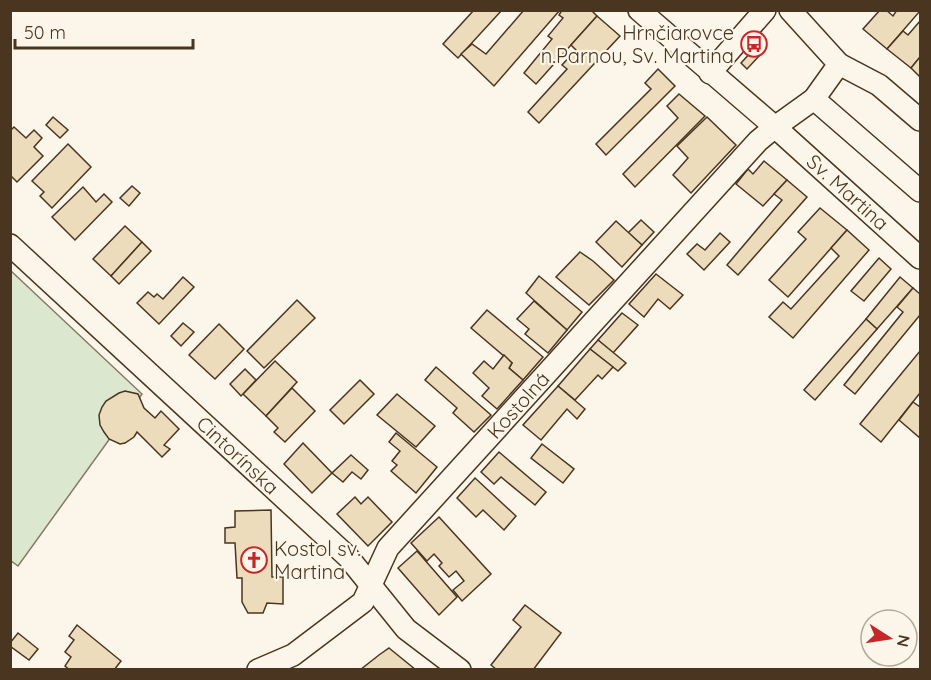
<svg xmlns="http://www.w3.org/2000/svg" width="931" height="680" font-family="Quicksand,sans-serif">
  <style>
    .green { fill: #dce7d0; stroke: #887966; stroke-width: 1.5 }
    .building { fill: #ecdcbc; stroke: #4a3520; stroke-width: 1.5 }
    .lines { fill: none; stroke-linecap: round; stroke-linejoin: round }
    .street-casing { stroke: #4a3520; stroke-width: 24 }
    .street { stroke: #fbf6e9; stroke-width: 21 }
    .labels { text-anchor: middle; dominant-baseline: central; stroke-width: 4.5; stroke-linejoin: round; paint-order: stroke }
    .poi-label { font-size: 20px; fill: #4a3520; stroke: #fbf6e9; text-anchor: end }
    .street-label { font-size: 20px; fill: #4a3520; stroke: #fbf6e9 }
  </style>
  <rect width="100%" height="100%" fill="#fbf6e9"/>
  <!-- green -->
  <path class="green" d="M10,270L142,394L18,566L10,560Z"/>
  <!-- building -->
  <g class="building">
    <path d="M474,10H502L458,58L443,44Z"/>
    <path d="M524,10H560L494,86L461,54L472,44L486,54Z"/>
    <path d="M562,10H591L597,16L536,84L524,73L552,39L548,36L563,18L559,15Z"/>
    <path d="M880,10H886L893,16L897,10L920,11L887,49L863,29Z"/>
    <path d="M597,16L620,36L539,123L528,112L567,69L562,65L576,50L571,45Z"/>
    <path d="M920,21V57L911,68L887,49L903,31L908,35Z"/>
    <path d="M753,50L759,56L747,69L741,63Z"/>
    <path d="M920,57V77L911,68Z"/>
    <path d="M658,69L675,86L606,155L596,144L651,89L645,83Z"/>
    <path d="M679,94L705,116L635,187L623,174L678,118L667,106Z"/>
    <path d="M53,117L68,130L60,138L46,125Z"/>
    <path d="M707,117L736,145L691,193L673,175L688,158L677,146Z"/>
    <path d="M14,127L26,138L34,130L42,138L34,147L43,156L17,182L10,175V131Z"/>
    <path d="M68,144L91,167L52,208L40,196L44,192L32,181Z"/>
    <path d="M764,161L787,180L763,206L736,184L748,169L753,174Z"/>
    <path d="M787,180L807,197L738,275L727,265L782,200L774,194Z"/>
    <path d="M132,186L140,193L129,206L120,198Z"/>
    <path d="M83,187L96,202L104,194L112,202L75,240L52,217Z"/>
    <path d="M820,208L847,230L788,297L769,280L806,239L798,232Z"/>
    <path d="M641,220L654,232L642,245L628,233Z"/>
    <path d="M616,221L642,245L622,267L596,242Z"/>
    <path d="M125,226L142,242L111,276L93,259Z"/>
    <path d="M847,230L869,250L793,338L769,317L783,302L791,309L839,256L831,248Z"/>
    <path d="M720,233L730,242L704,270L687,254L697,244L705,250Z"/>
    <path d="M142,242L151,251L119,284L111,276Z"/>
    <path d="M580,252L593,261L614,280L589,305L556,277Z"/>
    <path d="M879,258L891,269L864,301L851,291Z"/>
    <path d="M656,274L683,295L670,309L658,299L644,317L629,304Z"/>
    <path d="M539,276L582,312L567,330L526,293Z"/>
    <path d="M183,277L194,287L159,324L137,303L148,292L154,297L157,294L163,299Z"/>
    <path d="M900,277L913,288L877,329L866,319Z"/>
    <path d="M913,288L920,294V315L855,394L844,385L903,312L897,307Z"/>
    <path d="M297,300L315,318L264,368L247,351Z"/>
    <path d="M534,301L567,330L548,353L525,334L529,329L517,319Z"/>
    <path d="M487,310L543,357L523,380L509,368L512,363L471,328Z"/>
    <path d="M622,313L638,325L613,353L598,340Z"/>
    <path d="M866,319L877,329L815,400L804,390Z"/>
    <path d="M183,323L194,332L181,346L171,336Z"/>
    <path d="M219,324L244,349L215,379L189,355Z"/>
    <path d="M598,340L626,363L618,371L590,349Z"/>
    <path d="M590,349L613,367L602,379L598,375L575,400L558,386Z"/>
    <path d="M920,351V393L881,442L860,424Z"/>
    <path d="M504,355L512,363L509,368L523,380L497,409L482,396L489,388L473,373L484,361L493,369Z"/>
    <path d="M275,361L297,382L266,416L243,394Z"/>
    <path d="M436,367L491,415L474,432L453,413L457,408L425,380Z"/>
    <path d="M245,369L256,380L241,396L230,384Z"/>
    <path d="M360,380L374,394L344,424L330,410Z"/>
    <path d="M558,386L585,409L577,419L567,409L541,440L523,425Z"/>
    <path d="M292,388L315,411L285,442L274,432L278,428L266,416Z"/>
    <path d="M125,391L138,394L144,408L155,418L161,411L179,429L164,445L170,449L162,457L137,432L134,437L125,443L120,444L109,439L104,432L100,425L99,415L102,407L106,401L119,393Z"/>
    <path d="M397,394L435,426L416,447L377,415Z"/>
    <path d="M913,402L920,407V438L899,420Z"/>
    <path d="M396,433L437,467L416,493L391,471L397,465L392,461L400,451L389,442Z"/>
    <path d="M303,443L332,473L312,493L284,464Z"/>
    <path d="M542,444L574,469L563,483L531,458Z"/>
    <path d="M499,452L546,492L535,505L501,477L494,484L481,472Z"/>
    <path d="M351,455L368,470L361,479L352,472L343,482L332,473Z"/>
    <path d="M475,478L516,516L504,530L483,510L476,517L457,498Z"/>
    <path d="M355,497L361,504L368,497L392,522L368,546L337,514Z"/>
    <path d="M271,510L272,577H283V604L267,603L263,613H248L242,602V578H237L235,543H225V528L235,527V511Z"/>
    <path d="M439,517L491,574L462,601L453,590L464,581L456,571L449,577L439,566L442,563L434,554L427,561L411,543Z"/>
    <path d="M417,551L457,597L439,615L398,568Z"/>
    <path d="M525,605L561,633L533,670H497L491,665L521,627L513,620Z"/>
    <path d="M77,625L121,661L114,670H70L65,666L71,657L65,652L74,640L69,636Z"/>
    <path d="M18,633L38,649L29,660L10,646V643Z"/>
    <path d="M389,648L416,670H360L379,655Z"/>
  </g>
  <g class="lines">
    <!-- street casing -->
    <g class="street-casing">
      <g id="street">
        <path d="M639,10L775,127L814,99L839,64L790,10"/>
        <path d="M839,64L879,85L920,120"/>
        <path d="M710,73L765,10"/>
        <path d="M814,99L920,191"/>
        <path d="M10,245L348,557L406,629L460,670"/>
        <path d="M258,670L293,655L363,602L388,548L758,141L775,127L920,258"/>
      </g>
    </g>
    <!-- street -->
    <use href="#street" class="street"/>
  </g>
  <!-- icons -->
  <defs>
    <g id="bus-ring" transform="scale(1.35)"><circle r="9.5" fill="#fbf6e9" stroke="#c62828" stroke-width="1.5"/><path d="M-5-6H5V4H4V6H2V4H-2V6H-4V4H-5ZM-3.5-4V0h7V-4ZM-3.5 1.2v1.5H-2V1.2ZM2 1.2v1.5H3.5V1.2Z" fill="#c62828"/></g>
    <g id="church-ring" transform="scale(1.35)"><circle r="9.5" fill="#fbf6e9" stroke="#c62828" stroke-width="1.5"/><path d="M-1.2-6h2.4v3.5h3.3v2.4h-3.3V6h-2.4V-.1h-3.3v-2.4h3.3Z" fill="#c62828"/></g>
  </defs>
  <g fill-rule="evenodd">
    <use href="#bus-ring" x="754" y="44"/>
    <use href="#church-ring" x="254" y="560"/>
  </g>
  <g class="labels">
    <!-- poi labels -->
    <g class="poi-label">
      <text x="734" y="32">Hrnčiarovce<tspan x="734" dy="23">n.Parnou, Sv. Martina</tspan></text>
      <text x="274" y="548" text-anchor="start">Kostol sv.<tspan x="274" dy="23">Martina</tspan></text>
    </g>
    <!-- street labels -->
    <g class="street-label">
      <text transform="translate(848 192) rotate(42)">Sv. Martina</text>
      <text transform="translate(518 405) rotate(-48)">Kostolná</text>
      <text transform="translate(238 455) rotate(43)">Cintorínska</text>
    </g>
  </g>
  <!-- border -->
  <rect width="931" height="680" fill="none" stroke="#4a3520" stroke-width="24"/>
  <!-- north arrow -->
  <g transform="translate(889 638) rotate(102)"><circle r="28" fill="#fbf6e9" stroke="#b4a999" stroke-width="1.5"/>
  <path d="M0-4.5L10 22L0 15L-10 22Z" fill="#c62828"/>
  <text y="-9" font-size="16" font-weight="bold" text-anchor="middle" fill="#4a3520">N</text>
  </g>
  <!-- scale -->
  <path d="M15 39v9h178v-9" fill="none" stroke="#4a3520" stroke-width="3"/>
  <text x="24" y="39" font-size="18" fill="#4a3520" stroke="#fbf6e9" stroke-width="4.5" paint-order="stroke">50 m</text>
</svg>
